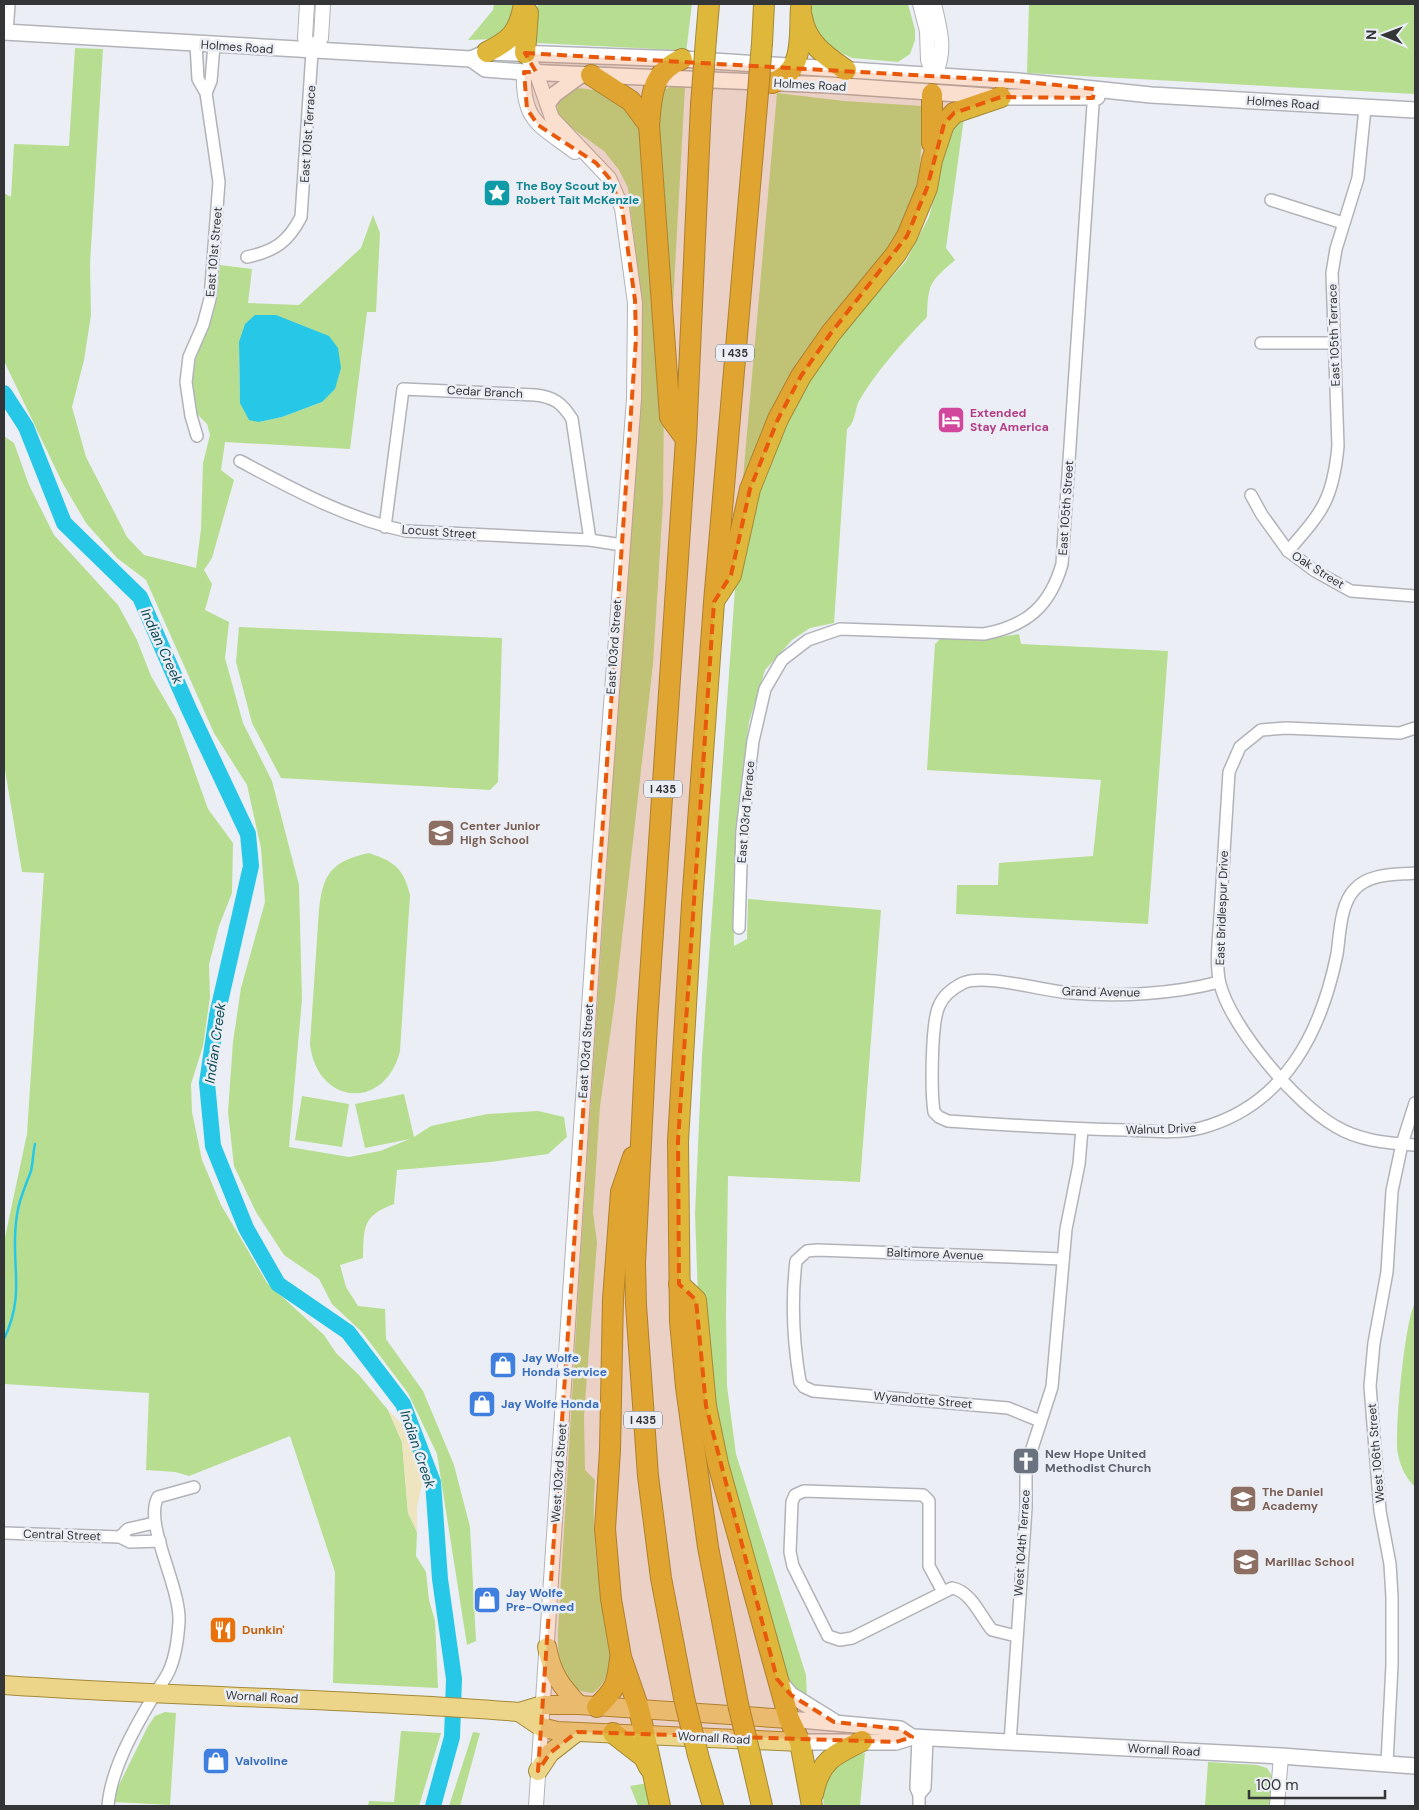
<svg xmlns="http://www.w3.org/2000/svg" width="1419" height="1810" font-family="'DM Sans',sans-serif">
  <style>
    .green { fill: #b7dd90; fill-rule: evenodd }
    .sand { fill: #eee4bf }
    .water { fill: #27c8e7 }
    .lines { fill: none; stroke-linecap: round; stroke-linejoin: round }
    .stream { stroke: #27c8e7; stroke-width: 2.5 }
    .river { stroke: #27c8e7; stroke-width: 16 }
    .minor-casing { stroke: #b1b3b9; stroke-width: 14 }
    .tertiary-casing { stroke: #b1b3b9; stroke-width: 16 }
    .secondary-casing { stroke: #b1b3b9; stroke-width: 18 }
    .primary-casing { stroke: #a38a39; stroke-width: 20 }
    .motorway-casing { stroke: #a38a39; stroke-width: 22 }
    .minor { stroke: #fff; stroke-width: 11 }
    .tertiary { stroke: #fff; stroke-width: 14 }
    .secondary { stroke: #fff; stroke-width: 15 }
    .primary { stroke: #ecd489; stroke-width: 18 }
    .motorway { stroke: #dfb73a; stroke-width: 20 }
    .motorway-bridge-casing { stroke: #a38a39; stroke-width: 22; stroke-linecap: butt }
    .motorway-bridge { stroke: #dfb73a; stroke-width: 20 }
    .marked { fill: #e8590c; fill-opacity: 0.2; stroke: #e8590c; stroke-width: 4; stroke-dasharray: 10 6; stroke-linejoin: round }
    .labels { text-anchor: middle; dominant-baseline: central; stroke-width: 5; stroke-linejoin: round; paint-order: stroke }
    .shield { fill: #ebeef4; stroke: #6b6c70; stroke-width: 1 }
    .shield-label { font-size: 11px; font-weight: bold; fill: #343537 }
    .street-label { font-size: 12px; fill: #343537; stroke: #ebeef4 }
    .culture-label { font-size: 12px; font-weight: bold; fill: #0d838f; stroke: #ebeef4; text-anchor: start }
    .hotel-label { font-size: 12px; font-weight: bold; fill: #b23c85; stroke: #ebeef4; text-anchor: start }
    .education-label { font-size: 12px; font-weight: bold; fill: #785e54; stroke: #ebeef4; text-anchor: start }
    .shop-label { font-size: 12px; font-weight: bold; fill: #366cbe; stroke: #ebeef4; text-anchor: start }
    .worship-label { font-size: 12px; font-weight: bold; fill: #5b616d; stroke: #ebeef4; text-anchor: start }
    .food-label { font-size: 12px; font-weight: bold; fill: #c56008; stroke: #ebeef4; text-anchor: start }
    .water-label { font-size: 14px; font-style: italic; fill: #0c4d59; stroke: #ebeef4 }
  </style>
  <rect width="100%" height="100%" fill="#ebeef4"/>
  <!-- green -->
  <g class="green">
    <path d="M494,4H519L516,21L494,39L468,40L493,10Z"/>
    <path d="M538,4H692L686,53L676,50L537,43L534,41Z"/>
    <path d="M809,4H908L915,30V40L910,54L898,62L852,58L825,45L809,23Z"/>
    <path d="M1029,4H1415V94L1027,73Z"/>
    <path d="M75,48L103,49L90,264L91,315L84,360L72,407L86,457L127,537L144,555L196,568L201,529L203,463L210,435L207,424L197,414L192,392V374L197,355L210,324L217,299L220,265L252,269L248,303L299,305L361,248L373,215L380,233L376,312H367L350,449L225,442L221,470L234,480L212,558L204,570L212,584L205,610L229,622L225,658L243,723L272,781L299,885L302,999L289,1147L349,1157L380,1151L410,1139L365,1148L355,1104L404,1094L414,1137L431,1126L487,1114L538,1111L564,1117L567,1137L548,1154L491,1162L397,1170L394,1204C362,1216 364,1227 363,1258L340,1265L346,1287L358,1306L385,1309L386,1339L423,1391L454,1465L470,1527L476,1641L467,1645L437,1454L408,1393L362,1332L332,1304L319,1279L284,1255L256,1212L234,1166L228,1112L233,1042L241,988L265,902L261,848L247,785L214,733L146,580L117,558L86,523L62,482L4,361V193L11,197L14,144L69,146ZM239,342L322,402L282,417L259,422L240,403Z"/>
    <path d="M672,86L685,87L671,341L656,105L662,91Z"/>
    <path d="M575,88C616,91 615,96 640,126L664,393L663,503L653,664L615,1000L600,1106L593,1213L597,1242L584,1416L585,1470L595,1480C590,1540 601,1598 612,1656C609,1672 606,1683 593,1693C558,1691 558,1659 558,1631L580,1264L642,339L638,272L628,188L619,170L604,151L565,123L557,111L558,101Z"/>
    <path d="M777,93L844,101L922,106L925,109L919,173L911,208L892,243L857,287L741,501Z"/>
    <path d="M964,118L946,248L955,260C930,282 928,283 927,317C902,343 877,370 859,401C854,411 856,421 847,429L834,623L810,628L792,640L765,670L749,722L738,807L733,888L734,946L747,939L748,899L881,910L860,1182L728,1176L726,1314L727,1386L736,1454L806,1675L807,1699L795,1691L787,1674L725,1466L698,1296L695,1214L702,1056L735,589L745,534L778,432L821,357L906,261L929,217L938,183L948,124Z"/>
    <path d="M4,436L14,443L29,485L54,535L118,605L137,640L151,676L176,719L208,809L233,843L232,893L219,926L209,964L210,997L203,1046L191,1084L192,1112L202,1160L221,1205L267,1283L324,1335L336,1353L359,1375L388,1410L402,1442L408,1513L417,1532L416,1556L426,1572L429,1600L435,1621L438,1688L333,1683L335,1572L290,1436L189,1476L175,1472L146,1470L149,1393L4,1384V1242L27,1134L44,873L22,872L4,764Z"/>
    <path d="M239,627L502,638L498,782L490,790L281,778L252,723L236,662Z"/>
    <path d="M1019,634L1021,644L1168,651L1148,924L956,914L957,885H998L999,863L1093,856L1101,780L927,770L935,644L940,639H986Z"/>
    <path d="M369,853C395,862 403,868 410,895L400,1051C385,1111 317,1106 310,1044L319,909C323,872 333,861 369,853Z"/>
    <path d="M302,1096L349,1104L342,1147L295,1140Z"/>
    <path d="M1415,1303V1487C1406,1478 1400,1466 1398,1454C1394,1433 1405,1319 1415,1303Z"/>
    <path d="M165,1712L176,1713L170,1805L114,1802L117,1789L148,1726L155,1716Z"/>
    <path d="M401,1731L441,1733L419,1806H368L369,1801L394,1802Z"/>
    <path d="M473,1732L480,1733L460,1806H449Z"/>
    <path d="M865,1753L860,1806H824C823,1797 821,1783 826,1774C832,1764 853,1754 865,1753Z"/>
    <path d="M1208,1762L1257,1765L1267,1768L1272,1776L1270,1806H1205Z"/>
    <path d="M648,1783L654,1806H638L630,1786Z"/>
  </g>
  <!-- sand -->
  <path class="sand" d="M388,1410L404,1426L418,1465L422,1485L417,1507V1532L408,1513L402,1442Z"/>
  <!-- water -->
  <path class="water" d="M255,315H276L329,336L338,348L341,368L335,389L322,402L282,417L259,422L249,420L240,403L239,342L245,324Z"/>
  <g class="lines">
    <!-- stream -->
    <path class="stream" d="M4,1339C27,1291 9,1262 17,1215C19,1199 26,1185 31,1171C33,1162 33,1153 35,1144"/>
    <!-- river -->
    <path class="river" d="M4,393L26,427L64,523L140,597L188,707L248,834L251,866L217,1015L207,1083L213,1146L246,1228L278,1284L348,1332L403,1404L433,1482L440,1579L454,1679L452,1737L433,1806"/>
    <!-- minor casing -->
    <g class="minor-casing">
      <g id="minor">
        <path d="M7,33L9,4"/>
        <path d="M196,44L198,79L206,93L219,182L210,299L203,325L189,357L186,382L191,416L197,436"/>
        <path d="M206,93L211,81L214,45"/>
        <path d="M1271,200L1343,223"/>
        <path d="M247,257C275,251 288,242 301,217L312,52"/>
        <path d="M1261,343H1334"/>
        <path d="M240,461C293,489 347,519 406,531L590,540L622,545"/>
        <path d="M1251,495L1262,515L1288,551L1315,571L1351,591L1415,596"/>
        <path d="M385,527L403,389L535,395C554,397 562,403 572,419L590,540"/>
        <path d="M1288,551C1322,512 1333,500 1338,446L1332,273L1336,249L1358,178L1365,108"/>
        <path d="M1415,728L1400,733L1286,728L1261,730L1240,747L1229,772C1226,820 1223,868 1220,916C1219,935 1215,965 1220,984C1231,1027 1296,1104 1335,1126C1359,1141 1388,1143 1415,1145"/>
        <path d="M739,928L742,831L753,741L765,689L782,660L808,640L840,629L984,634C1027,626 1050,606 1062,564L1094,90"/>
        <path d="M1219,982C1174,994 1119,997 1072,993C1046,992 985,973 963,983C953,988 943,996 939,1006C931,1023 931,1092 934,1112L939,1117L948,1121C1007,1125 1066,1129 1126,1130C1150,1131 1178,1134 1201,1128C1285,1105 1321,1033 1337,954C1340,934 1340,904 1355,889C1370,873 1395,875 1415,873"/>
        <path d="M1040,1421L1008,1408L813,1391L804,1387L800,1382C793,1341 791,1303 796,1261L807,1251L817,1250L1063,1259"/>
        <path d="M4,1533L120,1537L130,1542L160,1541"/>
        <path d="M120,1537L128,1529L154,1523"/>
        <path d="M943,1592L929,1566V1501L923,1495L804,1491L795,1495L792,1502L790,1552L793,1566L828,1636L840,1640L852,1638L952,1588C972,1592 980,1616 992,1630L1016,1636"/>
        <path d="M918,1737L916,1788L919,1795V1806"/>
        <path d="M1010,1743L1026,1508V1467L1052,1387L1066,1229L1079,1164L1082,1129"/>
        <path d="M1387,1763L1392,1665V1597L1390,1564L1380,1511L1370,1386L1374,1343L1387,1272L1392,1191L1402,1144L1415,1103"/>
        <path d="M919,1795L925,1788L927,1738"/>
        <path d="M108,1806C111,1769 134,1729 153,1697C158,1688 165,1680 169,1671C175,1658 178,1637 179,1622C181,1587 143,1523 158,1497L194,1487"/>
      </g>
    </g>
    <!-- tertiary casing -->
    <g class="tertiary-casing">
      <g id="tertiary">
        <path d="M307,4L305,38L312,52"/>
        <path d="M920,4L927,31L928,60L934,76"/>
        <path d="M312,52L321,38L323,4"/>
        <path d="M525,53L536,72L552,118L609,178L622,208L635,303L634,399L595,918L536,1806"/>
        <path d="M524,72C522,121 539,125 575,152"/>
        <path d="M934,76C947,52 940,29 934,4"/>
        <path d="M1277,1806L1281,1756"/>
      </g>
    </g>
    <!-- secondary casing -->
    <g class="secondary-casing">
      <g id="secondary">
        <path d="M4,32L471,59L487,52L682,59L1018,81L1151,95L1415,110"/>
        <path d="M471,59L485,69L524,72L829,85L1001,97H1097"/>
        <path d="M548,103L555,94L581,75"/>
        <path d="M780,1682L791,1695L833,1721"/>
        <path d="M789,1719L900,1729L912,1737"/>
        <path d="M800,1742H896L912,1737L1281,1756L1415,1766"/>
      </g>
    </g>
    <!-- primary casing -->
    <g class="primary-casing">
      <g id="primary">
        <path d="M547,1647C552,1674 560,1685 579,1705"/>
        <path d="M4,1685C175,1697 348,1698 519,1712L542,1705H579L789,1719"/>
        <path d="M519,1712L541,1727L557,1731L800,1742"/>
        <path d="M538,1771L550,1753L577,1732"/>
      </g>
    </g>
    <!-- motorway casing -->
    <g class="motorway-casing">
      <g id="motorway">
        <path d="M802,17C806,43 826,56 846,70"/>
        <path d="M706,39L709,4"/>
        <path d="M762,43L764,4"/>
        <path d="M487,52C512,40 519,31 524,4"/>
        <path d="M525,53L528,13"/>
        <path d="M591,75L631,101L649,125L670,417L686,439"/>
        <path d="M772,83C805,72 799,37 801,7"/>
        <path d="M649,125C652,94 651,73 682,59"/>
        <path d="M932,143V94"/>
        <path d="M716,598L731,575L750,489L778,419L801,376L831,333L896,254L907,236L927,188L932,160L944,124L954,113L1001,97"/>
        <path d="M633,1157L621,1192L613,1299L610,1450L605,1529L611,1599L621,1657L639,1709L660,1806"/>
        <path d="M679,1284L696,1300L706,1406L718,1464L789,1719L800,1742L812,1806"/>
        <path d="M684,1698L661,1578L648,1476L636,1305L635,1263L647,1022L686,439L701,105"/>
        <path d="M738,1704L708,1547L686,1387L680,1321L678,1141L692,904L714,602L757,105"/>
        <path d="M597,1707C616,1689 617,1684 620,1659"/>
        <path d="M613,1733L644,1757L649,1767"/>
        <path d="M750,1754L762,1806"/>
        <path d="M698,1755L713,1806"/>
        <path d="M813,1794C820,1761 833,1755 862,1741"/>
      </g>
    </g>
    <!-- minor -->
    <use href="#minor" class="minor"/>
    <!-- tertiary -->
    <use href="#tertiary" class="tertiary"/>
    <!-- secondary -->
    <use href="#secondary" class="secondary"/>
    <!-- primary -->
    <use href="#primary" class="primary"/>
    <!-- motorway -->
    <use href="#motorway" class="motorway"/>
    <!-- motorway-bridge casing -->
    <g class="motorway-bridge-casing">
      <g id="motorway-bridge">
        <path d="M701,105L706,39"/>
        <path d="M757,105L762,43"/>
        <path d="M684,1698L698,1755"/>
        <path d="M738,1704L750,1754"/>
      </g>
    </g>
    <!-- motorway-bridge -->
    <use href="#motorway-bridge" class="motorway-bridge"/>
  </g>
  <!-- marked area -->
  <path class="marked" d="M525,53L1018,81L1094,89L1093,98L1001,97L954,113L944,124L927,188L907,236L831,333L801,376L778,419L750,489L731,575L714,602L678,1141L679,1284L696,1300L706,1406L777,1679L791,1695L834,1722L900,1729L912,1737L896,1742L577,1732L550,1753L538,1771L636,339L635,300L622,208L609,178L596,163L538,125L527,109L524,72H536Z"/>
  <!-- icons -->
  <defs>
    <g id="sight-square" transform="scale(1.4375)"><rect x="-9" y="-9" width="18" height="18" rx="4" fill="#0f9aa8" stroke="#ebeef4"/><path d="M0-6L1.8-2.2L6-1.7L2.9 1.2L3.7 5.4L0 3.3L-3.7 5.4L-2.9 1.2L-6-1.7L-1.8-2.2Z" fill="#fff"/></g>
    <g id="hotel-square" transform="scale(1.4375)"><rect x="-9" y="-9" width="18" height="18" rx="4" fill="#d1479c" stroke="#ebeef4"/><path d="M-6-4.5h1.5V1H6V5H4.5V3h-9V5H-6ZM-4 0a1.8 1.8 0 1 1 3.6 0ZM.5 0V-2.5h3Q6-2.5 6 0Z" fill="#fff"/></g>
    <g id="school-square" transform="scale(1.4375)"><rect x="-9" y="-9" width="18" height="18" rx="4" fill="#8d6e63" stroke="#ebeef4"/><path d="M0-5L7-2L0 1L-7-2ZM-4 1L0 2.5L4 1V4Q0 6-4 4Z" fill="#fff"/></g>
    <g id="shop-square" transform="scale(1.4375)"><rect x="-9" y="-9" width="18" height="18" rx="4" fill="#3f7fe0" stroke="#ebeef4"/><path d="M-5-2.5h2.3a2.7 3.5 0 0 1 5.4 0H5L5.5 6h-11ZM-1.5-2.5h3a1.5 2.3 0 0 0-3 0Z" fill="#fff"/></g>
    <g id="church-square" transform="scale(1.4375)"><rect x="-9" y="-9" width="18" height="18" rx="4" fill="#6b7280" stroke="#ebeef4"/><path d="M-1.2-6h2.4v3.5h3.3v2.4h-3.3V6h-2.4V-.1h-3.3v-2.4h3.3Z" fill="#fff"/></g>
    <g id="restaurant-square" transform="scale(1.4375)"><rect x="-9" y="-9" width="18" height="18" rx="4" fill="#e8710a" stroke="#ebeef4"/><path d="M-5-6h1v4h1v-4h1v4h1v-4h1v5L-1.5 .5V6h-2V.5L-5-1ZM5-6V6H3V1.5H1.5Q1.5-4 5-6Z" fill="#fff"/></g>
  </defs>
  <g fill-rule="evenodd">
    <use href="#sight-square" x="497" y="193"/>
    <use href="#hotel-square" x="951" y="420"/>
    <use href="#school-square" x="441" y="833"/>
    <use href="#shop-square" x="503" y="1365"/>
    <use href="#shop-square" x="482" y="1404"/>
    <use href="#church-square" x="1026" y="1461"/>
    <use href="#school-square" x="1243" y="1499"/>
    <use href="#school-square" x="1246" y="1562"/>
    <use href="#shop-square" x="487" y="1600"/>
    <use href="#restaurant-square" x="223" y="1630"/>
    <use href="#shop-square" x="216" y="1761"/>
  </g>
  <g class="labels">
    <!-- shield labels -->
    <g class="shield">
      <rect x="716" y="344.5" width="38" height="17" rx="4"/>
      <rect x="644" y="780.5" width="38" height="17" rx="4"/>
      <rect x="624" y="1411.5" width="38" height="17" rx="4"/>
    </g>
    <g class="shield-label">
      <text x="735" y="353">I 435</text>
      <text x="663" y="789">I 435</text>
      <text x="643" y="1420">I 435</text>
    </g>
    <!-- street labels -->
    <g class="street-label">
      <text transform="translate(237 47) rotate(4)">Holmes Road</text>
      <text transform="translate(810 85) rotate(3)">Holmes Road</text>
      <text transform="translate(1283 103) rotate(4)">Holmes Road</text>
      <text transform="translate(308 134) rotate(-86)">East 101st Terrace</text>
      <text transform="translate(214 252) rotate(-85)">East 101st Street</text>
      <text transform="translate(1334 335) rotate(-92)">East 105th Terrace</text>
      <text transform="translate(485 392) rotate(3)">Cedar Branch</text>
      <text transform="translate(1066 508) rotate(-86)">East 105th Street</text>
      <text transform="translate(439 532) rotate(4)">Locust Street</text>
      <text transform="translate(1318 570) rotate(32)">Oak Street</text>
      <text transform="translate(614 647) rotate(-86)">East 103rd Street</text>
      <text transform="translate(746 812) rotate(-85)">East 103rd Terrace</text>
      <text transform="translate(1222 908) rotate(-88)">East Bridlespur Drive</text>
      <text transform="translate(1101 992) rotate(1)">Grand Avenue</text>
      <text transform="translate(586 1051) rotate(-86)">East 103rd Street</text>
      <text transform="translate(1161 1129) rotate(-2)">Walnut Drive</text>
      <text transform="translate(935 1254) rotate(2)">Baltimore Avenue</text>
      <text transform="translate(923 1400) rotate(5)">Wyandotte Street</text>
      <text transform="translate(1376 1453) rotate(-95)">West 106th Street</text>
      <text transform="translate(559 1473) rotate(-86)">West 103rd Street</text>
      <text transform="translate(62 1535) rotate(2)">Central Street</text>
      <text transform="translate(1022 1543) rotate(-86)">West 104th Terrace</text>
      <text transform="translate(262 1697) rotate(3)">Wornall Road</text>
      <text transform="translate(714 1738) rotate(3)">Wornall Road</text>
      <text transform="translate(1164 1750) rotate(3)">Wornall Road</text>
    </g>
    <!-- culture labels -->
    <g class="culture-label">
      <text x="516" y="186">The Boy Scout by<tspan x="516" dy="14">Robert Tait McKenzie</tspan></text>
    </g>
    <!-- hotel labels -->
    <g class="hotel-label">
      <text x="970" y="413">Extended<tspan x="970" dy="14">Stay America</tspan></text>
    </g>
    <!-- education labels -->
    <g class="education-label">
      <text x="460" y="826">Center Junior<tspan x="460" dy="14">High School</tspan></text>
      <text x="1262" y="1492">The Daniel<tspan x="1262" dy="14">Academy</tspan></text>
      <text x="1265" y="1562">Marillac School</text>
    </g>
    <!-- shop labels -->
    <g class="shop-label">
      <text x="522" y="1358">Jay Wolfe<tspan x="522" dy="14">Honda Service</tspan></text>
      <text x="501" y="1404">Jay Wolfe Honda</text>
      <text x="506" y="1593">Jay Wolfe<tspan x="506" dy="14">Pre-Owned</tspan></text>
      <text x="235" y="1761">Valvoline</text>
    </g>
    <!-- worship labels -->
    <g class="worship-label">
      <text x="1045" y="1454">New Hope United<tspan x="1045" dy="14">Methodist Church</tspan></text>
    </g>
    <!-- food labels -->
    <g class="food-label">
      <text x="242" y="1630">Dunkin'</text>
    </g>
    <!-- water labels -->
    <g class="water-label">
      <text transform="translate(162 646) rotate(65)">Indian Creek</text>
      <text transform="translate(215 1043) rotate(-82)">Indian Creek</text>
      <text transform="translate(418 1449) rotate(71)">Indian Creek</text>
    </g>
  </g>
  <!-- border -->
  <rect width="1419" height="1810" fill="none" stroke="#343537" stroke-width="10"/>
  <!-- north arrow -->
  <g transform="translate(1384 35) rotate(271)" stroke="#ebeef4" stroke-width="4" paint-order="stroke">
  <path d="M0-4L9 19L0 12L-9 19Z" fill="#343537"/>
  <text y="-8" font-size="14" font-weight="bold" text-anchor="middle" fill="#343537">N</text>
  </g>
  <!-- scale -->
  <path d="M1249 1790v8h136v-8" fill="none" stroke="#343537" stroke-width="2.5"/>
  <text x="1256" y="1790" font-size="15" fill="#343537" stroke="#ebeef4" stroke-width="4" paint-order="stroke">100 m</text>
</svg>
